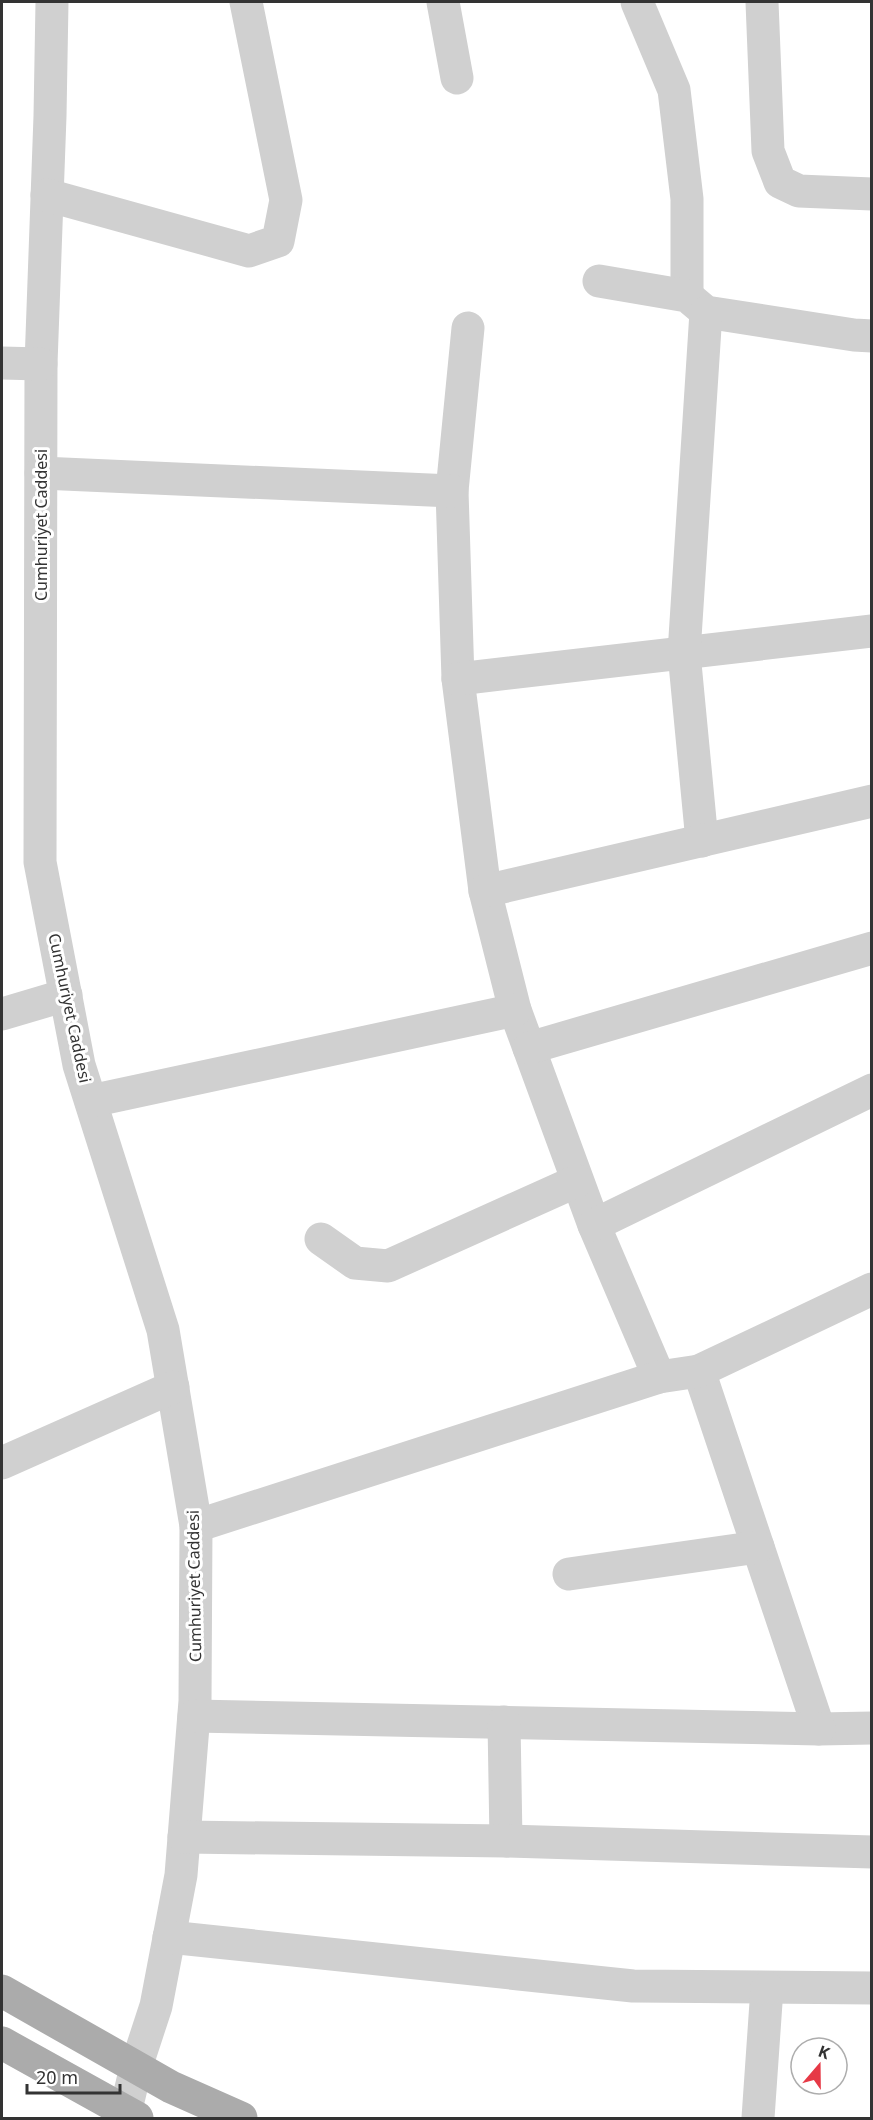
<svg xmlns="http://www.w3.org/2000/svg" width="873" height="2120" font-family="'Noto Sans',sans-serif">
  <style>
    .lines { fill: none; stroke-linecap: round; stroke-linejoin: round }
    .minor { stroke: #d0d0d0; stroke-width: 33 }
    .major { stroke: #ababab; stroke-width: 33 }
    .labels { text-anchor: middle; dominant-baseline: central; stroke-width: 6; stroke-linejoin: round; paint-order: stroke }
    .street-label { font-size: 16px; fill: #333; stroke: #fff }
  </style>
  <rect width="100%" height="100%" fill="#fff"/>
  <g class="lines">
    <!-- minor -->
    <g class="minor">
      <path d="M52,2L50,116L41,364L40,862L79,1065L163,1330L196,1526L195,1701L181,1875L156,2006L136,2067L124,2118"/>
      <path d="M443,2L457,78"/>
      <path d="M637,2L674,90L687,199V296"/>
      <path d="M762,2L768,151L780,182L799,191L872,194"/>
      <path d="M47,195L249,251L278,241L286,200L246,2"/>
      <path d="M599,281L687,296L706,312L854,335L872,336"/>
      <path d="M468,328L452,491L458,679L485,891L515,1010L594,1225L659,1377"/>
      <path d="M2,363L41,364"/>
      <path d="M41,473L452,491"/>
      <path d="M458,679L872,631"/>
      <path d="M702,841L684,653L706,312"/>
      <path d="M485,891L872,801"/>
      <path d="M2,1014L66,995"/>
      <path d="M529,1048L872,948"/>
      <path d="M91,1101L515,1010"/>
      <path d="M594,1225L872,1090"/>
      <path d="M321,1239L355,1263L388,1266L577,1181"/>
      <path d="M699,1371L819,1729L872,1728"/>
      <path d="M2,1463L173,1387"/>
      <path d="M196,1526L659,1377L699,1371L872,1289"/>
      <path d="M569,1574L758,1547"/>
      <path d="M194,1716L819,1729"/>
      <path d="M504,1722L506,1841"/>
      <path d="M184,1837L506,1841L872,1852"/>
      <path d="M169,1937L633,1986L872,1988"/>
      <path d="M758,2118L767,1988"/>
    </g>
    <!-- major -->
    <g class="major">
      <path d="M2,1991L171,2087L241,2118"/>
      <path d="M2,2043L137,2118"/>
    </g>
  </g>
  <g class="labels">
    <!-- street labels -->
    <g class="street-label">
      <text transform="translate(41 525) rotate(-90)">Cumhuriyet Caddesi</text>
      <text transform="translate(70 1008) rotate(78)">Cumhuriyet Caddesi</text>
      <text transform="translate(194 1586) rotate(-91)">Cumhuriyet Caddesi</text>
    </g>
  </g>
  <!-- border -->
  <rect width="873" height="2120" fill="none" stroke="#333333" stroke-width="6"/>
  <!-- north arrow -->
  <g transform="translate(819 2066) rotate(20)"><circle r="28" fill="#ffffff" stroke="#adadad" stroke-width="1.5"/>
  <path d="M0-4.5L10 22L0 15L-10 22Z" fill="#e63946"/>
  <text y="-9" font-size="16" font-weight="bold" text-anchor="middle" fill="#333333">K</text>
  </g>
  <!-- scale -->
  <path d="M27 2084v9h93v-9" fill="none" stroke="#333333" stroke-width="3"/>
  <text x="36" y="2084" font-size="18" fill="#333333" stroke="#ffffff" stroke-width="4.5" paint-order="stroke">20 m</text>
</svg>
